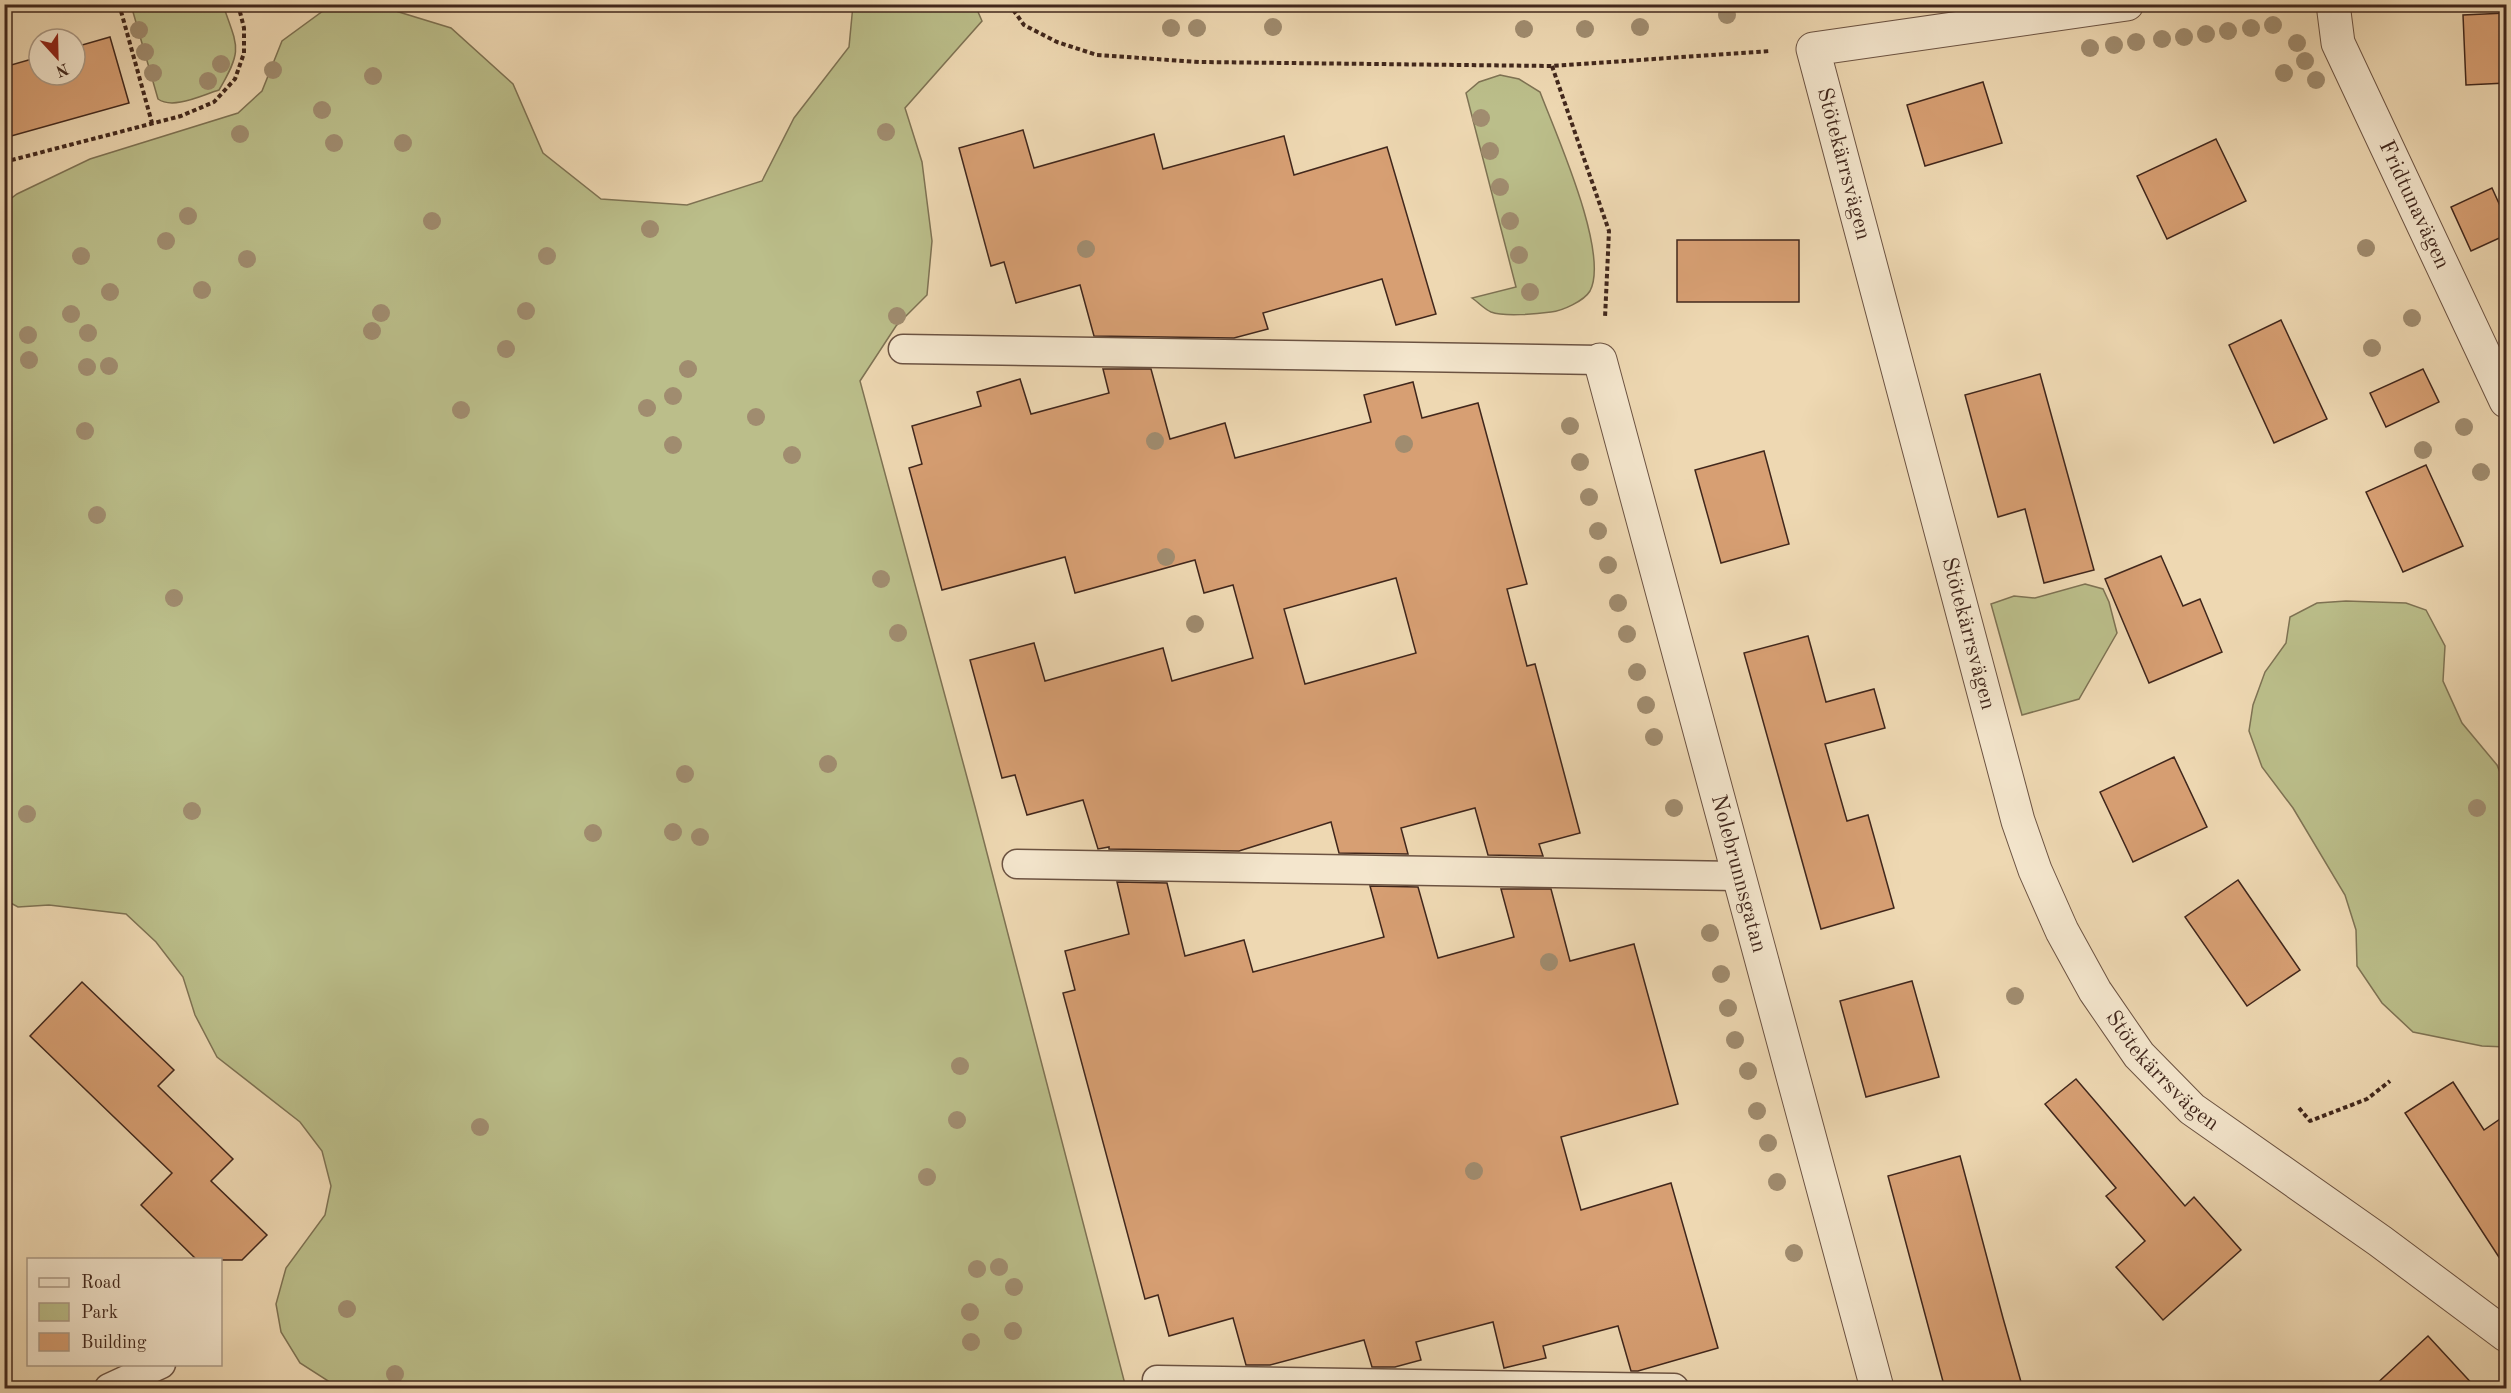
<svg xmlns="http://www.w3.org/2000/svg" width="2511" height="1393" font-family="'Old Standard TT',serif">
  <style>
    .green { fill: #bbbe8a; stroke: #7e7253; stroke-width: 1.5 }
    .building { fill: #d79f73; stroke: #41271c; stroke-width: 1.5; fill-rule: evenodd }
    .lines { fill: none; stroke-linecap: round; stroke-linejoin: round }
    .lane-casing { stroke: #6c5342; stroke-width: 31 }
    .street-casing { stroke: #6c5342; stroke-width: 35 }
    .path { stroke: #41271c; stroke-width: 4; stroke-dasharray: 4.5 3; stroke-linecap: butt }
    .lane { stroke: #f4e6cd; stroke-width: 28 }
    .street { stroke: #f4e6cd; stroke-width: 33 }
    .tree { fill: #a08c6f }
    .labels { text-anchor: middle; dominant-baseline: central; stroke-width: 5; stroke-linejoin: round; paint-order: stroke }
    .street-label { font-size: 22px; fill: #41271c; stroke: #f4e6cd }
  </style>
  <rect width="100%" height="100%" fill="#eed8b2"/>
  <filter id="stains"><feTurbulence type="fractalNoise" baseFrequency=".00333" numOctaves="4"/><feColorMatrix values="0 0 0 0 .2 0 0 0 0 .09 0 0 0 0 .02 0 0 0 .5 -.17"/></filter>
  <radialGradient id="worn" r=".72"><stop offset=".6" stop-color="#630" stop-opacity="0"/><stop offset="1" stop-color="#630" stop-opacity=".3"/></radialGradient>
  <!-- green -->
  <g class="green">
    <path d="M131,5H223C238,48 243,49 219,90C202,95 173,110 158,99Z"/>
    <path d="M376,5L451,28L513,84L543,153L601,199L687,205L762,181L794,118L849,47L853,5H975L982,21L905,108L922,162L932,241L927,295L896,326L860,381L975,807L1126,1388H339L300,1363L281,1332L276,1304L286,1268L325,1215L331,1186L322,1151L300,1122L217,1057L195,1015L183,977L156,942L126,914L49,905L18,907L5,900V203L17,194L90,159L238,113L262,91L282,41L323,11Z"/>
    <path d="M1500,75L1519,79L1540,92C1555,132 1610,253 1590,291C1584,301 1562,311 1551,312C1536,314 1504,317 1491,312C1484,309 1478,302 1472,298L1516,287L1466,93L1479,82Z"/>
    <path d="M2085,584L2103,589L2109,602L2117,633L2079,699L2022,715L1991,604L2014,596L2035,598Z"/>
    <path d="M2346,601L2406,603L2426,610L2445,646L2443,681L2462,723L2497,765L2506,787V1047L2482,1046L2413,1032L2382,1003L2357,966L2356,930L2345,895L2293,808L2262,767L2249,731L2253,705L2265,672L2286,643L2290,617L2317,603Z"/>
  </g>
  <!-- building -->
  <g class="building">
    <path d="M2506,13V83L2466,85L2463,15Z"/>
    <path d="M110,37L129,103L4,138V67L39,57V75H75V47Z"/>
    <path d="M1983,82L2002,143L1925,166L1907,105Z"/>
    <path d="M1023,130L1034,168L1154,134L1163,169L1284,136L1294,175L1387,147L1436,314L1396,325L1382,279L1263,313L1268,329L1234,338L1094,336L1080,285L1016,303L1004,262L991,266L959,148Z"/>
    <path d="M2216,139L2246,201L2167,239L2137,176Z"/>
    <path d="M2492,188L2506,219V235L2471,251L2451,207Z"/>
    <rect x="1677" y="240" width="122" height="62"/>
    <path d="M2281,320L2327,419L2274,443L2229,345Z"/>
    <path d="M1103,369H1151L1170,439L1225,423L1235,458L1371,422L1364,395L1413,382L1422,418L1478,403L1527,584L1507,589L1527,666L1535,664L1580,833L1539,844L1543,856L1488,855L1475,808L1401,828L1408,854L1339,853L1331,822L1239,851L1109,849V847L1098,849L1083,800L1027,815L1015,775L1002,778L970,660L1034,643L1045,681L1163,648L1172,681L1253,658L1233,585L1204,593L1195,560L1075,593L1065,557L942,590L909,468L922,464L912,426L981,406L977,392L1020,379L1031,414L1109,393ZM1396,578L1416,653L1305,684L1284,609Z"/>
    <path d="M2423,369L2439,402L2386,427L2370,393Z"/>
    <path d="M2040,374L2094,570L2044,583L2025,509L1998,517L1965,395Z"/>
    <path d="M1764,451L1789,544L1721,563L1695,470Z"/>
    <path d="M2426,465L2463,546L2403,572L2366,492Z"/>
    <path d="M2161,556L2183,606L2200,599L2222,652L2149,683L2105,579Z"/>
    <path d="M1808,636L1826,702L1874,689L1885,728L1825,744L1847,821L1868,815L1894,908L1821,929L1744,653Z"/>
    <path d="M2174,757L2207,827L2133,862L2100,792Z"/>
    <path d="M2238,880L2300,970L2247,1006L2185,917Z"/>
    <path d="M1117,882L1167,883L1185,956L1244,940L1253,972L1384,937L1370,886L1418,887L1438,958L1514,937L1501,889H1551L1570,961L1634,944L1678,1104L1561,1137L1581,1210L1671,1183L1718,1348L1638,1371H1631L1618,1326L1543,1346L1546,1358L1504,1368L1493,1322L1416,1342L1421,1360L1395,1367H1372L1364,1340L1270,1365H1246L1233,1318L1169,1336L1158,1295L1145,1299L1063,993L1075,990L1065,951L1129,934Z"/>
    <path d="M1912,981L1939,1077L1866,1097L1840,1001Z"/>
    <path d="M82,982L174,1070L158,1086L233,1159L211,1181L267,1235L242,1260H197L141,1205L172,1173L30,1036Z"/>
    <path d="M2076,1079L2185,1206L2194,1197L2241,1250L2163,1320L2116,1267L2145,1241L2106,1196L2116,1188L2045,1104Z"/>
    <path d="M2453,1082L2484,1130L2506,1115V1268L2405,1113Z"/>
    <path d="M1960,1156L2003,1318L2023,1389H1945L1888,1176Z"/>
    <path d="M2428,1336L2477,1389H2371Z"/>
  </g>
  <g class="lines">
    <!-- lane casing -->
    <g class="lane-casing">
      <g id="lane">
        <path d="M903,349L1600,360"/>
        <path d="M1017,864L1737,876"/>
        <path d="M1157,1380L1674,1388"/>
        <path d="M109,1388L161,1364"/>
      </g>
    </g>
    <!-- street casing -->
    <g class="street-casing">
      <g id="street">
        <path id="s1" d="M2127,4L1813,49L2018,821L2035,870L2062,931L2095,991L2139,1055L2192,1109L2380,1241L2506,1335"/>
        <path id="s2" d="M2333,4L2338,43L2506,401"/>
        <path id="s3" d="M1600,360L1877,1388"/>
      </g>
    </g>
    <!-- path -->
    <g class="path">
      <path d="M119,4L152,123"/>
      <path d="M1009,4L1024,25L1057,42L1097,55L1199,62L1552,66L1770,51"/>
      <path d="M1552,66L1609,231L1605,318"/>
      <path d="M4,162L181,116L214,102L235,79L244,53V28L238,4"/>
      <path d="M2299,1108L2310,1121L2367,1099L2390,1081"/>
    </g>
    <!-- lane -->
    <use href="#lane" class="lane"/>
    <!-- street -->
    <use href="#street" class="street"/>
  </g>
  <!-- trees -->
  <g class="tree">
    <circle cx="1727" cy="15" r="9"/>
    <circle cx="2273" cy="25" r="9"/>
    <circle cx="1273" cy="27" r="9"/>
    <circle cx="1640" cy="27" r="9"/>
    <circle cx="1171" cy="28" r="9"/>
    <circle cx="1197" cy="28" r="9"/>
    <circle cx="2251" cy="28" r="9"/>
    <circle cx="1524" cy="29" r="9"/>
    <circle cx="1585" cy="29" r="9"/>
    <circle cx="139" cy="30" r="9"/>
    <circle cx="2228" cy="31" r="9"/>
    <circle cx="2206" cy="34" r="9"/>
    <circle cx="2184" cy="37" r="9"/>
    <circle cx="2162" cy="39" r="9"/>
    <circle cx="2136" cy="42" r="9"/>
    <circle cx="2297" cy="43" r="9"/>
    <circle cx="2114" cy="45" r="9"/>
    <circle cx="2090" cy="48" r="9"/>
    <circle cx="145" cy="52" r="9"/>
    <circle cx="2305" cy="61" r="9"/>
    <circle cx="221" cy="64" r="9"/>
    <circle cx="273" cy="70" r="9"/>
    <circle cx="153" cy="73" r="9"/>
    <circle cx="2284" cy="73" r="9"/>
    <circle cx="373" cy="76" r="9"/>
    <circle cx="2316" cy="80" r="9"/>
    <circle cx="208" cy="81" r="9"/>
    <circle cx="322" cy="110" r="9"/>
    <circle cx="1481" cy="118" r="9"/>
    <circle cx="886" cy="132" r="9"/>
    <circle cx="240" cy="134" r="9"/>
    <circle cx="334" cy="143" r="9"/>
    <circle cx="403" cy="143" r="9"/>
    <circle cx="1490" cy="151" r="9"/>
    <circle cx="1500" cy="187" r="9"/>
    <circle cx="188" cy="216" r="9"/>
    <circle cx="432" cy="221" r="9"/>
    <circle cx="1510" cy="221" r="9"/>
    <circle cx="650" cy="229" r="9"/>
    <circle cx="166" cy="241" r="9"/>
    <circle cx="2366" cy="248" r="9"/>
    <circle cx="1086" cy="249" r="9"/>
    <circle cx="1519" cy="255" r="9"/>
    <circle cx="81" cy="256" r="9"/>
    <circle cx="547" cy="256" r="9"/>
    <circle cx="247" cy="259" r="9"/>
    <circle cx="202" cy="290" r="9"/>
    <circle cx="110" cy="292" r="9"/>
    <circle cx="1530" cy="292" r="9"/>
    <circle cx="526" cy="311" r="9"/>
    <circle cx="381" cy="313" r="9"/>
    <circle cx="71" cy="314" r="9"/>
    <circle cx="897" cy="316" r="9"/>
    <circle cx="2412" cy="318" r="9"/>
    <circle cx="372" cy="331" r="9"/>
    <circle cx="88" cy="333" r="9"/>
    <circle cx="28" cy="335" r="9"/>
    <circle cx="2372" cy="348" r="9"/>
    <circle cx="506" cy="349" r="9"/>
    <circle cx="29" cy="360" r="9"/>
    <circle cx="109" cy="366" r="9"/>
    <circle cx="87" cy="367" r="9"/>
    <circle cx="688" cy="369" r="9"/>
    <circle cx="673" cy="396" r="9"/>
    <circle cx="647" cy="408" r="9"/>
    <circle cx="461" cy="410" r="9"/>
    <circle cx="756" cy="417" r="9"/>
    <circle cx="1570" cy="426" r="9"/>
    <circle cx="2464" cy="427" r="9"/>
    <circle cx="85" cy="431" r="9"/>
    <circle cx="1155" cy="441" r="9"/>
    <circle cx="1404" cy="444" r="9"/>
    <circle cx="673" cy="445" r="9"/>
    <circle cx="2423" cy="450" r="9"/>
    <circle cx="792" cy="455" r="9"/>
    <circle cx="1580" cy="462" r="9"/>
    <circle cx="2481" cy="472" r="9"/>
    <circle cx="1589" cy="497" r="9"/>
    <circle cx="97" cy="515" r="9"/>
    <circle cx="1598" cy="531" r="9"/>
    <circle cx="1166" cy="557" r="9"/>
    <circle cx="1608" cy="565" r="9"/>
    <circle cx="881" cy="579" r="9"/>
    <circle cx="174" cy="598" r="9"/>
    <circle cx="1618" cy="603" r="9"/>
    <circle cx="1195" cy="624" r="9"/>
    <circle cx="898" cy="633" r="9"/>
    <circle cx="1627" cy="634" r="9"/>
    <circle cx="1637" cy="672" r="9"/>
    <circle cx="1646" cy="705" r="9"/>
    <circle cx="1654" cy="737" r="9"/>
    <circle cx="828" cy="764" r="9"/>
    <circle cx="685" cy="774" r="9"/>
    <circle cx="1674" cy="808" r="9"/>
    <circle cx="2477" cy="808" r="9"/>
    <circle cx="192" cy="811" r="9"/>
    <circle cx="27" cy="814" r="9"/>
    <circle cx="673" cy="832" r="9"/>
    <circle cx="593" cy="833" r="9"/>
    <circle cx="700" cy="837" r="9"/>
    <circle cx="1710" cy="933" r="9"/>
    <circle cx="1549" cy="962" r="9"/>
    <circle cx="1721" cy="974" r="9"/>
    <circle cx="2015" cy="996" r="9"/>
    <circle cx="1728" cy="1008" r="9"/>
    <circle cx="1735" cy="1040" r="9"/>
    <circle cx="960" cy="1066" r="9"/>
    <circle cx="1748" cy="1071" r="9"/>
    <circle cx="1757" cy="1111" r="9"/>
    <circle cx="957" cy="1120" r="9"/>
    <circle cx="480" cy="1127" r="9"/>
    <circle cx="1768" cy="1143" r="9"/>
    <circle cx="1474" cy="1171" r="9"/>
    <circle cx="927" cy="1177" r="9"/>
    <circle cx="1777" cy="1182" r="9"/>
    <circle cx="1794" cy="1253" r="9"/>
    <circle cx="999" cy="1267" r="9"/>
    <circle cx="977" cy="1269" r="9"/>
    <circle cx="1014" cy="1287" r="9"/>
    <circle cx="347" cy="1309" r="9"/>
    <circle cx="970" cy="1312" r="9"/>
    <circle cx="1013" cy="1331" r="9"/>
    <circle cx="971" cy="1342" r="9"/>
    <circle cx="395" cy="1374" r="9"/>
  </g>
  <g class="labels">
    <!-- street labels -->
    <g class="street-label">
      <text stroke="none"><textPath href="#s1" startOffset="436">Stötekärrsvägen</textPath></text>
      <text stroke="none"><textPath href="#s2" startOffset="218">Fridtunavägen</textPath></text>
      <text stroke="none"><textPath href="#s1" startOffset="922">Stötekärrsvägen</textPath></text>
      <text stroke="none"><textPath href="#s3" startOffset="532">Nolebrunnsgatan</textPath></text>
      <text stroke="none"><textPath href="#s1" startOffset="1408">Stötekärrsvägen</textPath></text>
    </g>
  </g>
  <!-- margin -->
  <rect width="2511" height="1393" fill="none" stroke="#eed8b2" stroke-width="24"/>
  <rect x="6" y="6" width="2499" height="1381" fill="none" stroke="#41271c" stroke-width="3"/>
  <rect x="12" y="12" width="2487" height="1369" fill="none" stroke="#41271c" stroke-width="1.5"/>
  <!-- legend -->
  <rect x="27" y="1258" width="195" height="108" fill="#f4e6cd" stroke="#ac9a86" stroke-width="1.5"/>
  <rect x="39" y="1278" width="30" height="9" fill="#f4e6cd" stroke="#ac9a86" stroke-width="1.5"/>
  <text x="81" y="1288" font-size="18" fill="#41271c">Road</text>
  <rect x="39" y="1303" width="30" height="18" fill="#bbbe8a" stroke="#ac9a86" stroke-width="1.5"/>
  <text x="81" y="1318" font-size="18" fill="#41271c">Park</text>
  <rect x="39" y="1333" width="30" height="18" fill="#d79f73" stroke="#ac9a86" stroke-width="1.5"/>
  <text x="81" y="1348" font-size="18" fill="#41271c">Building</text>
  <!-- north arrow -->
  <g transform="translate(57 57) rotate(158)"><circle r="28" fill="#f4e6cd" stroke="#ac9a86" stroke-width="1.5"/>
  <path d="M0-4.5L10 22L0 15L-10 22Z" fill="#8f2418"/>
  <text y="-9" font-size="16" font-weight="bold" text-anchor="middle" fill="#41271c">N</text>
  </g>
  <rect width="100%" height="100%" filter="url(#stains)"/>
  <rect width="100%" height="100%" fill="url(#worn)"/>
</svg>
